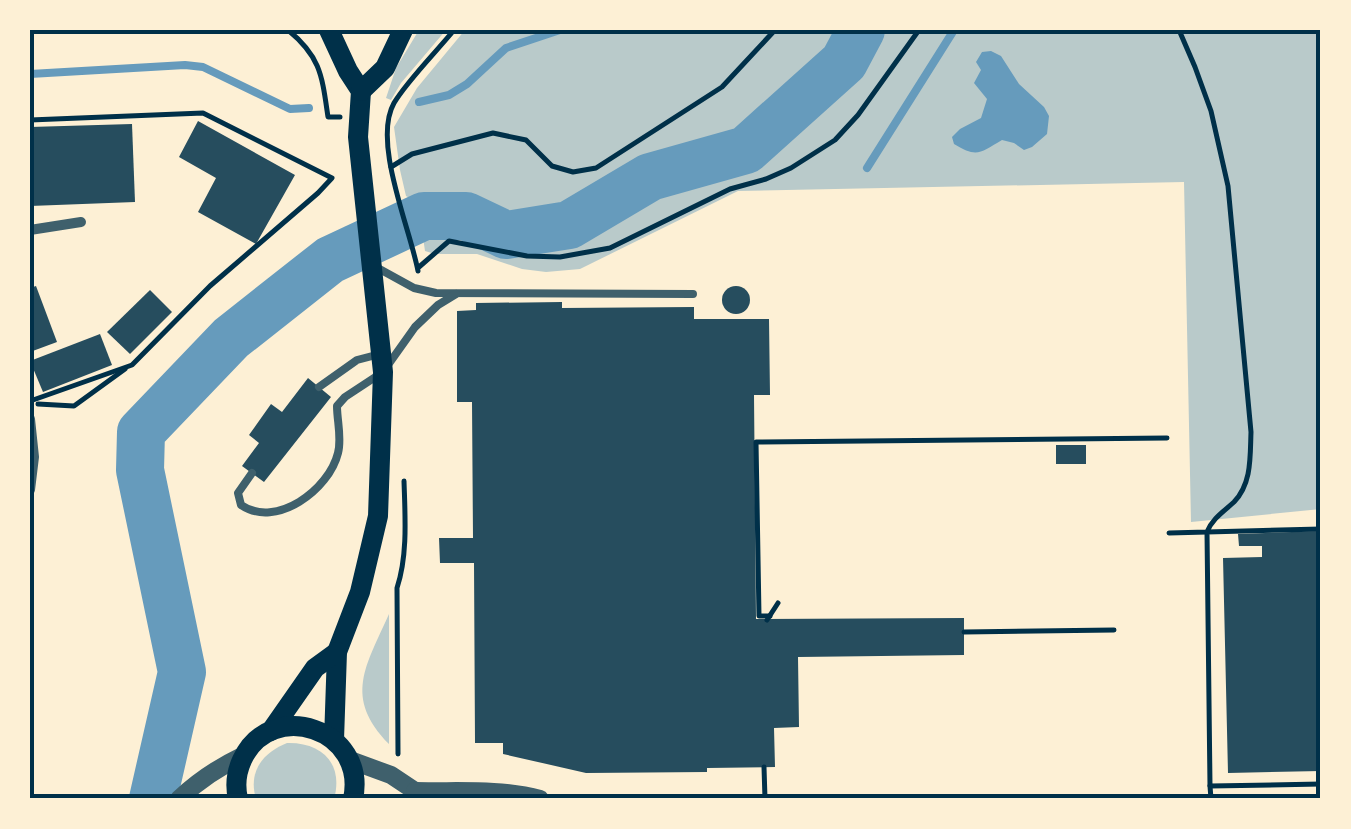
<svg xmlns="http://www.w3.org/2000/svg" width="1351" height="829" font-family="'Golos Text',sans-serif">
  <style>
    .green { fill: #b9caca }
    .water { fill: #669bbc }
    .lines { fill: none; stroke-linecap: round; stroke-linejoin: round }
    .stream { stroke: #669bbc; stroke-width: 8 }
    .river { stroke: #669bbc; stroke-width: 48 }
    .building { fill: #264d5e }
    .path { stroke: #003049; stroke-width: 5 }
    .service { stroke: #3f606c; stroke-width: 8 }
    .minor { stroke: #3f606c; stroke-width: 10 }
    .tertiary { stroke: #3f606c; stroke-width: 18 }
    .secondary { stroke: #003049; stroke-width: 20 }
    .neatline { fill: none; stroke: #003049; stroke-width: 4 }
  </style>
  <rect width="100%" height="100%" fill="#fdf0d5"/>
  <!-- green -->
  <g class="green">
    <path d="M419,30H446L401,83L391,100L386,98L396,68Z"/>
    <path d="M465,30H1321V509L1191,522L1184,182L738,191L580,269L546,272L522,269L477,254H435L425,251L418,203L406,196L400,170L394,127L417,88Z"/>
    <path d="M389,614V744C343,697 366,666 389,614Z"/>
    <path d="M287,743C321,742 344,763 334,799H256C248,772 262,753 287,743Z"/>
  </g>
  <!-- water -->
  <path class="water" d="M991,51L1001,56L1019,84L1044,107L1049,116L1047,134L1032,147L1024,150L1014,143L1002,140C980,153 977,158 954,144L952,137L960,129L981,118L987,99L974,83L981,70L976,62L982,52Z"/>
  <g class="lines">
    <!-- stream -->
    <g class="stream">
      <path d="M30,74L185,65L203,67L290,109L309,108"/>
      <path d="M419,102L449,95L467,84L506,48L560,30"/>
      <path d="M867,168L954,30"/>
    </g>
    <!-- river -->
    <path class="river" d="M153,799L182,672L140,470L141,432L231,338L330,260L424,216H466L506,235L569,225L650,177L746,150L844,62L861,30"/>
  </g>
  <!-- building -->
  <g class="building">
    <path d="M198,121L295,175L256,244L198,212L216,178L179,157Z"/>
    <path d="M132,124L135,202L30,206V127Z"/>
    <circle cx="736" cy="300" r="14"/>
    <path d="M36,286L57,342L30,352V288Z"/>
    <path d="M150,290L172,312L130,354L107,332Z"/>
    <path d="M562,302V308L694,307V319H769L770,395H754L756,619L964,618V655L798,657L799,727L774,728L775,767L707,768V772L586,773L503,754V743H475L474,563H440L439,538H473L472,402H457V311L476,310V303Z"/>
    <path d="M100,334L112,365L43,392L30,361Z"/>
    <path d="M308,378L331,397L264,482L242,466L259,443L249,435L271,404L282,412Z"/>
    <rect x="1056" y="445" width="30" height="19"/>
    <path d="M1321,531V771L1228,773L1223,558L1262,557V546H1239L1238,534Z"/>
  </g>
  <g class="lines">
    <!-- path -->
    <g class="path">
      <path d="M288,30C321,57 322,76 328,117H340"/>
      <path d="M30,120L203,113L332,178L318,193L210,286L132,365L33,400"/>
      <path d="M391,167L412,154L493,133L526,140L552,166L573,172L596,168L722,87L775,30"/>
      <path d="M419,267L449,241L527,256L560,257L610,248L730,189L766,179L791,168L835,140L858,115L919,30"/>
      <path d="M418,271C410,228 372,142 394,103C407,81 437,51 454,30"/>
      <path d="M38,404L74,406L125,369"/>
      <path d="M1321,529L1207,532L1210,786L1321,784"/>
      <path d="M1169,533L1207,532C1212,519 1223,512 1234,502C1252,483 1250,457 1251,432L1228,186L1211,111L1195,67L1179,30"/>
      <path d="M770,616H759L756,442L1167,438"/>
      <path d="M767,620L778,603"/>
      <path d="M964,632L1114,630"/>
      <path d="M398,754L397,588C408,555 405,515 404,481"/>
      <path d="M764,767L765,799"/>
      <path d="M1210,786L1211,799"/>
    </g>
    <!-- service -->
    <g class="service">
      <path d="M374,266L414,288L436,293L693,294"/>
      <path d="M319,387L357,360L380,354"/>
      <path d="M252,473L238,493L241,505C276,529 329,490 338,453C342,438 337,421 337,406L345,397L383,372L415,327L438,305L456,294"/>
    </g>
    <!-- minor -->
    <g class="minor">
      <path d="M30,230L81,222"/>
      <path d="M30,419L34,457L30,490"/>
    </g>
    <!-- tertiary -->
    <g class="tertiary">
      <path d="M350,760L391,775L415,791"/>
      <path d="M415,791C457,792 499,788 540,799"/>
      <path d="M179,799C199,780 219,767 244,755"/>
    </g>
    <!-- secondary -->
    <g class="secondary">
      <path d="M329,30L348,71L361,91L358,137L383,372L378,516L360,592L337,652L334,740"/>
      <path d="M361,91L385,68L403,30"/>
      <path d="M271,731L315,668L337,652"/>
      <path d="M238,799C235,786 236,773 242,760C271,697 368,729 353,799"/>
    </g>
  </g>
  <!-- border -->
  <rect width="1351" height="829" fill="none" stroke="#fdf0d5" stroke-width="65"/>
  <rect x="32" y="32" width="1286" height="764" class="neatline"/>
</svg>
